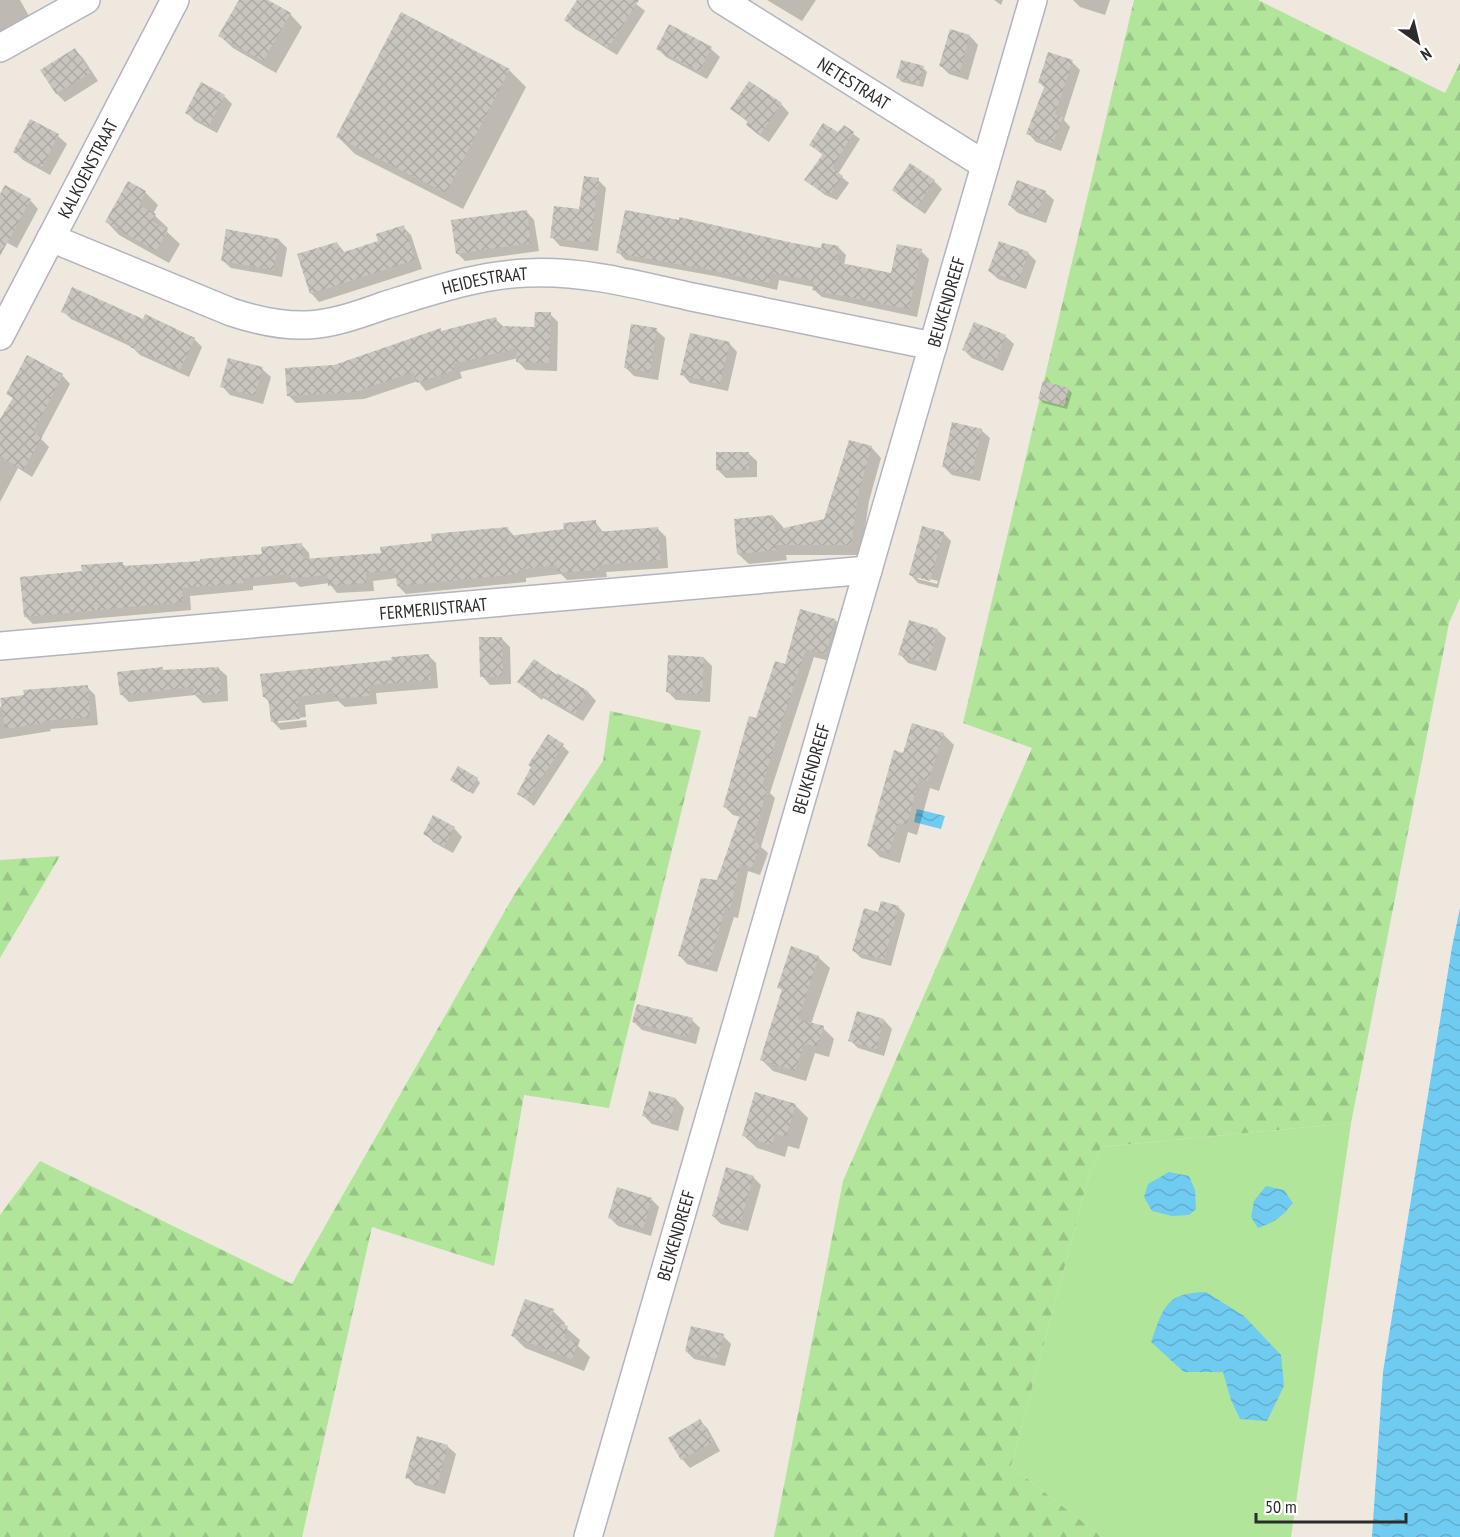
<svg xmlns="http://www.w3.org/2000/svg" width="1460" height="1537" font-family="'PT Sans Narrow',sans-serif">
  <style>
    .grass { fill: #b1e59a }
    .forest { fill: url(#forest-firs) }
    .water { fill: url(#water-waves) }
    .shadow { fill: #0003; fill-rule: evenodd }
    .building { fill: url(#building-cross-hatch) }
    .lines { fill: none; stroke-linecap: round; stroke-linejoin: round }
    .minor-casing { stroke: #b2b4c0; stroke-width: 30 }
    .minor { stroke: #fff; stroke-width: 27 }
    .labels { text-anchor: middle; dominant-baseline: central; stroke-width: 6; stroke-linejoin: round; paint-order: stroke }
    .street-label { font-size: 18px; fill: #2c2c2c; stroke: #fff }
  </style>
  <defs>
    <pattern id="forest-firs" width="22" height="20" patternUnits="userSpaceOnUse" patternTransform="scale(1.5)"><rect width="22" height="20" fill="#b1e59a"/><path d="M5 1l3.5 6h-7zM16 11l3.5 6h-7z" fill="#98c585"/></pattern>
    <pattern id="water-waves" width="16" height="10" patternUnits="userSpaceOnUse" patternTransform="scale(1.5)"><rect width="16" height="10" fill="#70cbf1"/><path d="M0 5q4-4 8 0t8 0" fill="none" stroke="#61aecf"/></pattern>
    <pattern id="building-cross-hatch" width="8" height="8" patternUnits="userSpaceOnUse" patternTransform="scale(1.5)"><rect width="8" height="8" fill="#c9c5be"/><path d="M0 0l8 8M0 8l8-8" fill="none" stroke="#ada9a3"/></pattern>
  </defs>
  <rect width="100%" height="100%" fill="#eee8de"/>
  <!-- grass -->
  <path class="grass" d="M1351,1123L1291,1537H1102L1011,1466L1090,1172L1101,1147Z"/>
  <!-- forest -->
  <g class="forest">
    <path d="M1134,0H1258L1445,93L1460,63V598L1449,623L1351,1123L1101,1147L1090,1172L1011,1466L1102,1537H774L843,1181L1032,748L963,723Z"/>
    <path d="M610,711L701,731L609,1108L524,1095L494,1266L372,1227L302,1537H0V1215L40,1161L292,1284L514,895L603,761Z"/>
    <path d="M60,856L0,958V860Z"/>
  </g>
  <!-- water -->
  <g class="water">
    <path d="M917,809L945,816L941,829L914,822Z"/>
    <path d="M1460,908V1537H1372L1383,1372L1452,947Z"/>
    <path d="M1169,1172L1189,1176L1195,1190L1196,1209L1189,1215L1172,1216L1152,1211L1144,1197L1148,1184Z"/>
    <path d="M1266,1186L1284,1190L1293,1203C1282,1217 1275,1222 1258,1228L1251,1217L1254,1201Z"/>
    <path d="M1206,1292L1244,1316L1281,1355L1284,1386L1267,1421L1240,1419L1231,1400L1223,1372H1184L1151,1342C1164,1307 1165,1293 1206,1292Z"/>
  </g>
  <!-- shadow -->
  <g class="shadow">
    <path d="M0,0H20L29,16L0,33Z"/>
    <path d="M241,0H265L290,14L302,27L276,73L233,48L220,36Z"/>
    <path d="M579,0H631L645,11L617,55L574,28L566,20Z"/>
    <path d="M767,0H816L802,21Z"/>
    <path d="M994,0H1003L1001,5Z"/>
    <path d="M1073,0H1110L1105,15L1080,7Z"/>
    <path d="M670,26L711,49L720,57L707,79L666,57L658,49Z"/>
    <path d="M970,36L978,45L968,80L949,74L941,66Z"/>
    <path d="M75,50L83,58L98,81L65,102L57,94L42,70Z"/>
    <path d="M1072,62L1080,70L1064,120L1070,127L1061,151L1036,142L1028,133L1045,88L1040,83Z"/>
    <path d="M923,68L927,72L923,87L902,82L898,78Z"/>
    <path d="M509,70L526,87L463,209L355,154L338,137Z"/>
    <path d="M224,96L232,104L217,133L195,121L187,113Z"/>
    <path d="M781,104L789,113L769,142L756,133L748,125L749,123L732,109Z"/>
    <path d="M31,121L58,136L67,144L50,175L23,160L15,152Z"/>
    <path d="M844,127L860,139L838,174L849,183L837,200L825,195L806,180L824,156L811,145L839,134Z"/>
    <path d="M598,180L606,188L598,251L560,246L552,237L581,210Z"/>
    <path d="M934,181L942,189L925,214L902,198L893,190Z"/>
    <path d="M6,187L30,200L38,209L17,248L0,239V197Z"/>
    <path d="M145,192L158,205L153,214L168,228L166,231L180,244L169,263L119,235L107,222Z"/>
    <path d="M1045,192L1054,200L1046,223L1018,213L1009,205Z"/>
    <path d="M526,211L534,220L539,251L465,261L457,253Z"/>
    <path d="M403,227L411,235L422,269L319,302L311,293L337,243L345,253L380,242Z"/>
    <path d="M279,240L287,248L282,277L231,268L222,260Z"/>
    <path d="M838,247L846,255L844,265L892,275L921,251L929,259L917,317L822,297L813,289L814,287L779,280L777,290L720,277L626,260L618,252L822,249Z"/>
    <path d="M1028,253L1036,261L1026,289L998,279L989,271Z"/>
    <path d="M63,311L144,321L194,339L202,347L189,377L140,355L132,347L71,319Z"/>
    <path d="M550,314L558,322L557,371L526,370L518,362V358L460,372L462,378L426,391L418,381L364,399L296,403L288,395L334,366L440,330L442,332L495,319L504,327L536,329Z"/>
    <path d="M656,330L665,338L658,380L634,376L626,368Z"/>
    <path d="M1005,336L1014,344L1003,371L972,358L964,350Z"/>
    <path d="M729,343L737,352L728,391L690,383L682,374Z"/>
    <path d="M262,369L271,377L263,404L230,395L222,386Z"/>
    <path d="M62,375L70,384L41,439L49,447L32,477L18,468L0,502V422Z"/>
    <path d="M1068,389L1072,393L1067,409L1043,403L1040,399Z"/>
    <path d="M981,430L990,438L980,481L952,475L944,467Z"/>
    <path d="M871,447L881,458L869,501L861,555H786L787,560L749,564L738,554L773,516L783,527L784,530L826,521Z"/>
    <path d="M748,453L757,461V477L726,478L717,469Z"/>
    <path d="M595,522L604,533L658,529L666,537L668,568L606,572L607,577L567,580L561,574L526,578V582L406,594L398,586L397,578L373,581L374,591L337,593L329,583L300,587L295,582L253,586V590L190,596L191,610L33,624L25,616L83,573L122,563L127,568L263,555L301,544L309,553L310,560L383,555L508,529L515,537L565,531Z"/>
    <path d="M943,533L951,541L938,588L918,583L910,574ZM918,576L938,581L937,584L918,579Z"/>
    <path d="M835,620L843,628L834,662L814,657L770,793L775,798L761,847L768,853L760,875L748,871L738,918L734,917L717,972L687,964L679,955L718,881L741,817L733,815L725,807L757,720L786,666Z"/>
    <path d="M937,630L946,638L936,671L908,663L900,654Z"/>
    <path d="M501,638L510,647L511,684L490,685L482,676Z"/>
    <path d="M428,655L436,663L438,688L376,693L377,704L345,707L338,701L305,705L306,717L278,720V723L306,720L307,727L281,730L273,722L271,703L264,697L393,662Z"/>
    <path d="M704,658L712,666L710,702L676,700L667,691Z"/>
    <path d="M218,668L227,676L228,701L203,703L195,695L129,702L121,694L162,669L165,671Z"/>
    <path d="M558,675L588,692L596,701L583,721L543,698L542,700L519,682Z"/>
    <path d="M87,687L95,695L98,725L50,729L51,731L0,739V707Z"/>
    <path d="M943,734L954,745L939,791L930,788L917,835L908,832L900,863L880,857L869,846L904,754Z"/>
    <path d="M563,746L569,752L534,806L519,794Z"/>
    <path d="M477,779L480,783L473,794L452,780Z"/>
    <path d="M454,828L462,837L453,853L433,842L425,833Z"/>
    <path d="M898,907L905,914L891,966L861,958L854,951Z"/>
    <path d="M818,957L830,968L811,1024L823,1028L834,1039L829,1057L815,1053L806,1081L773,1071L762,1060L783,991L779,987Z"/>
    <path d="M692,1020L700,1028L696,1044L642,1030L634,1022Z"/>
    <path d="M884,1020L892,1029L884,1056L858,1048L850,1040Z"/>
    <path d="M676,1099L684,1108L678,1131L652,1124L644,1116Z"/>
    <path d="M795,1105L808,1118L799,1149L788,1146L785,1157L757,1148L744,1136Z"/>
    <path d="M753,1177L761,1185L748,1231L721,1224L713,1216Z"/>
    <path d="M651,1199L659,1207L651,1236L618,1226L610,1218Z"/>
    <path d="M553,1311L565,1323L564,1326L580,1340L578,1346L590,1357L584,1371L525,1348L513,1336Z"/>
    <path d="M723,1336L731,1344L725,1366L694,1359L686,1351Z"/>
    <path d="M700,1421L708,1429L720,1451L690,1468L682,1459Z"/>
    <path d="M447,1446L456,1454L445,1494L415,1485L407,1477Z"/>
  </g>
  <!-- building -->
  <g class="building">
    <path d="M239,0H268L291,13L263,61L218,36Z"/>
    <path d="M577,0H639L608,48L564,20Z"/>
    <path d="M401,12L510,69L446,193L336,137Z"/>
    <path d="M669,24L712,47L699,72L656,49Z"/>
    <path d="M950,29L970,35L960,72L939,66Z"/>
    <path d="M75,48L90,73L56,94L40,70Z"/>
    <path d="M1048,52L1073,60L1055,114L1063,117L1053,143L1026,134L1045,85L1038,83Z"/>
    <path d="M901,60L924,66L919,85L896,78Z"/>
    <path d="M749,81L782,103L760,135L746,125L748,121L730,109Z"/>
    <path d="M201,82L225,95L209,126L185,113Z"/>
    <path d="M30,119L59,134L42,167L13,152Z"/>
    <path d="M823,123L838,132L844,125L854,132L832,168L843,176L830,194L817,189L804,180L823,154L809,145Z"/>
    <path d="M910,163L935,180L917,207L892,190Z"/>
    <path d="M584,176L599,178L590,243L550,238L554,206L579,209Z"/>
    <path d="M1017,180L1046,191L1037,215L1008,205Z"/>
    <path d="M128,181L146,191L139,205L156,214L152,221L168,230L156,251L105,222Z"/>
    <path d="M5,185L31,199L0,256V194Z"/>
    <path d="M527,210L531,243L456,254L451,220Z"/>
    <path d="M625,210L679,220V217L793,243L821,248L822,243L839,246L836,262L891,273L897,244L922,249L909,309L812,290L814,281L771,273L769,283L710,270L616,253Z"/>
    <path d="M404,225L415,260L310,294L297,254L337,242L341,253L378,241L376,234Z"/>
    <path d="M226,229L279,239L274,270L221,261Z"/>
    <path d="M999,241L1029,252L1018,282L988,271Z"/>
    <path d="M72,287L143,319L145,314L195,338L180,370L130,347L132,343L61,312Z"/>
    <path d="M535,312H551L549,363L516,362L517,348L453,364L455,370L417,383L413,372L356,392L287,396L285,368L334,365L441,328V331L496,317L498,326L534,327Z"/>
    <path d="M974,322L1006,335L995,363L962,350Z"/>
    <path d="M631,324L657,328L650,372L624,368Z"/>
    <path d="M690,333L730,342L720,384L680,375Z"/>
    <path d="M27,355L63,374L33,432L42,437L23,470L0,456V419L13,398L6,394Z"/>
    <path d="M228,358L263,367L255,396L220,387Z"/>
    <path d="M1043,381L1069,388L1064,406L1038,399Z"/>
    <path d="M952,422L982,429L972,474L942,467Z"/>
    <path d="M849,440L872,446L859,490L851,545H776L777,550L737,554L734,519L773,515L775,530L824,519Z"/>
    <rect x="716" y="452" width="33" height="18"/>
    <path d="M596,520L597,532L658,527L661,560L599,565V570L557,573V565L518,570L519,574L397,586L395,570L366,573V583L328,586L327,575L290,579L289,574L245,578V583L182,588L183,602L24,617L20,577L82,571L81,565L123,562V566L200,561V559L262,554L261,547L302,543L303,559L381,553L380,547L432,541L431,534L508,527L509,536L564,529L563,523Z"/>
    <path d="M922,526L944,532L930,581L909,575Z"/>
    <path d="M800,609L835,619L826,654L806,649L783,718L762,786L767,788L753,841L760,844L752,868L740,864L730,910L725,909L709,965L678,956L701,878L717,880L741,812L723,807L749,716L756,718L775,661L785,664Z"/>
    <path d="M909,620L938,629L928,664L898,655Z"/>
    <path d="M479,637H502L503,676L480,677Z"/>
    <path d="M429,654L431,680L369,685V696L335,699L334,692L297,697L300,719L271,722L268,697H263L260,674L392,660L391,657Z"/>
    <path d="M668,655L704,657L702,694L666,692Z"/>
    <path d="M534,659L557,675V673L588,691L575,714L535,691L533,693L517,682Z"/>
    <path d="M163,667V670L219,667L221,694L193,695V687L120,695L117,672Z"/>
    <path d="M88,685L90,717L43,721V723L5,729L0,698L24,695L23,690Z"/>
    <path d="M912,723L944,733L928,781L919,778L907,825L898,823L889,853L867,846L894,750L903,753Z"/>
    <path d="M548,734L564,744L527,800L517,794L531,767L528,765Z"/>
    <path d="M458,766L478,778L469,792L450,780Z"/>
    <path d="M433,815L455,827L444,846L423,834Z"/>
    <path d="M881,901L899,906L884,960L852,951L864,908L878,912Z"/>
    <path d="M791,946L819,956L798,1019L824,1026L818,1047L804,1043L795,1071L760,1060L782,989L777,988Z"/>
    <path d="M637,1004L693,1018L688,1037L632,1022Z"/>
    <path d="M857,1011L884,1019L876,1049L848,1041Z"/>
    <path d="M649,1091L676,1098L670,1123L642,1116Z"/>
    <path d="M755,1092L796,1104L786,1137L775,1134L772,1145L742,1136Z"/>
    <path d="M726,1167L754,1176L740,1224L712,1216Z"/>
    <path d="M617,1187L652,1198L643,1229L608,1218Z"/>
    <path d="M525,1299L554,1309L550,1319L568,1326L564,1338L578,1343L572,1359L511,1336Z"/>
    <path d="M691,1326L724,1334L717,1359L685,1351Z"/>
    <path d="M700,1419L713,1442L681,1460L668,1438Z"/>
    <path d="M417,1436L448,1445L437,1486L405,1478Z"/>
  </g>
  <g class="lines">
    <!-- minor casing -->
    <g class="minor-casing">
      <g id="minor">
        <path id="s1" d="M722,0L985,165"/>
        <path d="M0,48L86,0"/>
        <path id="s2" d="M51,238L231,312C255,320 280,326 307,325C334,324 360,314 386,305C432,291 478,275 527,273C583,270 638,285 692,297C773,313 853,330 933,346"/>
        <path id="s3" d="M0,336L175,0"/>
        <path id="s4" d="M0,646L868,570"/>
        <path id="s5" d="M588,1537L1033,0"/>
      </g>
    </g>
    <!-- minor -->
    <use href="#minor" class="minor"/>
  </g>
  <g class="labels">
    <!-- street labels -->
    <g class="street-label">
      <text stroke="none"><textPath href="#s1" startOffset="156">NETESTRAAT</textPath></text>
      <text stroke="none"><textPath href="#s3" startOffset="189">KALKOENSTRAAT</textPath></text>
      <text stroke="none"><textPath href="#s2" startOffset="456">HEIDESTRAAT</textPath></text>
      <text stroke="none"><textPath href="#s5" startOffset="1286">BEUKENDREEF</textPath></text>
      <text stroke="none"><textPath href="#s4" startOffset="435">FERMERIJSTRAAT</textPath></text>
      <text stroke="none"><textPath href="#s5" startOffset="800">BEUKENDREEF</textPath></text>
      <text stroke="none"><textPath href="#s5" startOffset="314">BEUKENDREEF</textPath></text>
    </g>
  </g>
  <!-- north arrow -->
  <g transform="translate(1418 42) rotate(146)" stroke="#ffffff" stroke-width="4.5" paint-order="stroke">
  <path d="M0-4.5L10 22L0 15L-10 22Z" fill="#2c2c2c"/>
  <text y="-9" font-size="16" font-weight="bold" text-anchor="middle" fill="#2c2c2c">N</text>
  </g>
  <!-- scale -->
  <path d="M1256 1513v9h150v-9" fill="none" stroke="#2c2c2c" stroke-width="3"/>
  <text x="1265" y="1513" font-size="18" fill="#2c2c2c" stroke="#ffffff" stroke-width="4.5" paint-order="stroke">50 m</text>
</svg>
